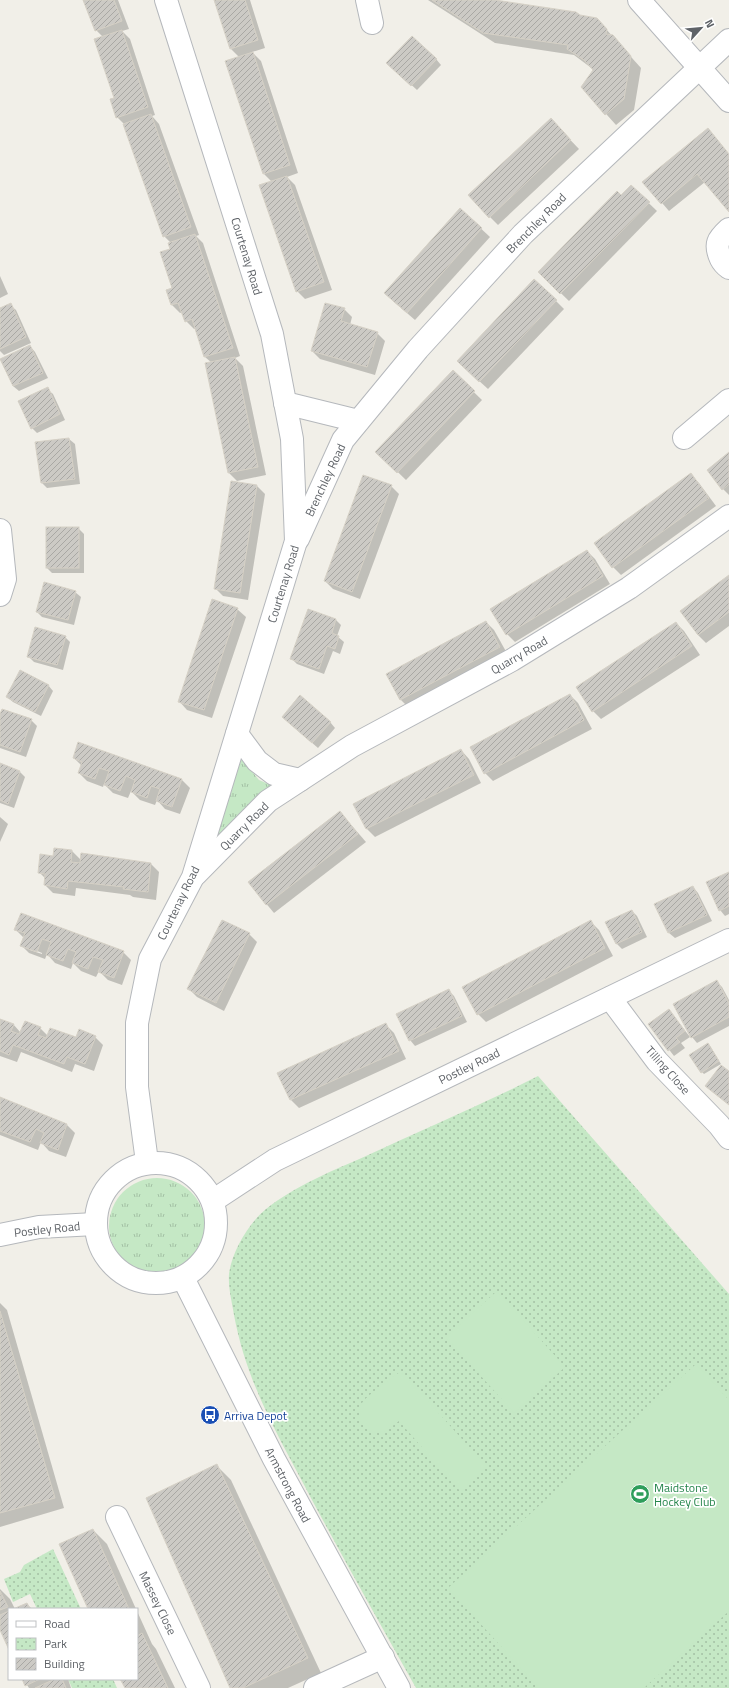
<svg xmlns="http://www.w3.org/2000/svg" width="729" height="1688" font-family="'Titillium Web',sans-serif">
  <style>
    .grass { fill: url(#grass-tufts) }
    .park { fill: url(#park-dots) }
    .pitch { fill: #c5e8c5 }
    .shadow { fill: #0003; fill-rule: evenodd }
    .building { fill: url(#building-hatch); stroke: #d6d1c6 }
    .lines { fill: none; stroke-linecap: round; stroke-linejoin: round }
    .minor-casing { stroke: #b5b8bc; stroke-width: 24 }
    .minor { stroke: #fff; stroke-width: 22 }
    .labels { text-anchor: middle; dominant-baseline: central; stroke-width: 3.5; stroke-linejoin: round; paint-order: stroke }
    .street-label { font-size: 12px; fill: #5f6368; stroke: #fff }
    .transit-label { font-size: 12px; fill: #164399; stroke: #fff; text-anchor: start }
    .leisure-label { font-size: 12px; fill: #27864d; stroke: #fff; text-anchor: start }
  </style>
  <defs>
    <pattern id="grass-tufts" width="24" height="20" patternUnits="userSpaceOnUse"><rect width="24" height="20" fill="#c5e8c5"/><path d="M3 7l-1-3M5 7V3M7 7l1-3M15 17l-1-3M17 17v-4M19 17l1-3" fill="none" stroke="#a3c0a4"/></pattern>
    <pattern id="park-dots" width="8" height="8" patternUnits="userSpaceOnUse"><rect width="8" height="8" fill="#c5e8c5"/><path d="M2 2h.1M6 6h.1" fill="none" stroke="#a3c0a4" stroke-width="1.8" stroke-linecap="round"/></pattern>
    <pattern id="building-hatch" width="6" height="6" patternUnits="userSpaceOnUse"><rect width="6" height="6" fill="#cccac5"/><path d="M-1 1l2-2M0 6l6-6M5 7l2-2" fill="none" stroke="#a9a8a4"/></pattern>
  </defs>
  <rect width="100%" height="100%" fill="#f1efe8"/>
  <!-- grass -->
  <g class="grass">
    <path d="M241,758L259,780L271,785L273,792L212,843Z"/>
    <circle cx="157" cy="1226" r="48"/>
  </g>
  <!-- park -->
  <g class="park">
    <path d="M538,1076L729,1294V1688H416C381,1626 346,1563 312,1500C280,1439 247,1385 234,1315C232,1302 228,1288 229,1274C232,1251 249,1223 266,1209C293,1187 334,1170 366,1156C423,1129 482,1105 538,1076Z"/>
    <path d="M53,1549L81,1609H37L30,1594L13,1602L4,1579L20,1572L24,1565Z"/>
    <path d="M68,1679H113L117,1688H72Z"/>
  </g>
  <!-- pitch -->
  <g class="pitch">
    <path d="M497,1291L565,1367L514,1413L446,1337Z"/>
    <path d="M696,1364L729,1400V1611L644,1688H539L448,1588Z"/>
    <path d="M401,1371L487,1467L460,1491L399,1421C393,1425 386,1433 378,1433C363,1433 354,1415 362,1403C367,1395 392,1378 401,1371Z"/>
  </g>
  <!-- shadow -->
  <g class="shadow">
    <path d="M84,0H118L129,29L122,31L130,39L155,115L152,116L159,124L199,235L196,236L203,243L240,356L235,358L243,366L266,475L237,481L229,473L207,364L212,363L205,357L196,328L194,329L186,321L183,312L180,313L172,305L171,243L164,236L125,125L117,117L115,99L103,37L96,30Z"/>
    <path d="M215,0H250L265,48L252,52L261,61L298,173L287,177L295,185L332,290L305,299L297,291L272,182L264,174L239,57L231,49Z"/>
    <path d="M428,0H493L597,19L641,68L634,110L616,125L582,87L594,70L574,55L495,43Z"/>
    <path d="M436,59L441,65L417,90L393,68Z"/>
    <path d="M559,128L579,149L498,225L490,217Z"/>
    <path d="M729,154V211L705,182L669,211L644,182Z"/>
    <path d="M631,186L657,211L569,301L539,272Z"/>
    <path d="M460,209L490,237L415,320L393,301Z"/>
    <path d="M0,276L8,294L0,298Z"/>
    <path d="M556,301L564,309L488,389L466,369Z"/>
    <path d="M10,305L16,310L31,343L4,355L0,351V309Z"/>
    <path d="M344,309L352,317L350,325L377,333L385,341L375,375L320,359L312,351Z"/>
    <path d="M30,346L35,352L48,378L19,391L13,386L1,360Z"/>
    <path d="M453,372L482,400L406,480L377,452Z"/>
    <path d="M47,389L53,394L65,420L37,433L32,428Z"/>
    <path d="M69,439L75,444L80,484L47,488L42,483Z"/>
    <path d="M729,453V495L723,489Z"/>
    <path d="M690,475L699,483L716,506L621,575L613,567Z"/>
    <path d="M257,486L265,494L248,600L223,596L215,588Z"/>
    <path d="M391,486L399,494L360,599L333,589L325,581Z"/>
    <path d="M78,528L84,534V573H52L47,568Z"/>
    <path d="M587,551L595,559L610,584L515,642L507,634Z"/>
    <path d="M729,576V626L706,643L698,635L681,611Z"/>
    <path d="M75,592L81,597L74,625L42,617L37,612Z"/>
    <path d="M237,609L246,617L212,718L187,710L179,701Z"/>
    <path d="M309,610L336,620L341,625L337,636L344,642L340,654L333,651L324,674L297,664L291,658Z"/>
    <path d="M486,622L494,630L508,655L409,708L401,700L388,675Z"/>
    <path d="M676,623L684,631L700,655L601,719L593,711Z"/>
    <path d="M65,637L70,642L63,670L34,662L28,656Z"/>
    <path d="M48,685L53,691L41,716L13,702L7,697Z"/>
    <path d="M570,695L578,703L592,729L493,781L485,773Z"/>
    <path d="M0,717L31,720L37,726L26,757L0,748Z"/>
    <path d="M288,722H330L335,728L318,748Z"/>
    <path d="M79,743L182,780L190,788L180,814L165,809L157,800L155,805L140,800L131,791L128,798L113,793L104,784L103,787L87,781L79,773L82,766L74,758Z"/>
    <path d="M461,750L469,759L481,783L375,837L367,829L354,804Z"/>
    <path d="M0,764L20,772L25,777L14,808L0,803Z"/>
    <path d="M340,812L366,842L274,913L249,883Z"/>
    <path d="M0,817L8,824L0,842Z"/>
    <path d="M72,851L81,860L82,854L151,864L159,872L156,900L133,897L130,895L76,888L75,896L53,893L45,885L46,879L39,872L54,857Z"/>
    <path d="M729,873V914L725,916L720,910Z"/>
    <path d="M693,887L698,893L712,921L675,938L669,933L656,905Z"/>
    <path d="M632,911L637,916L647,937L622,949L617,944L607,923Z"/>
    <path d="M591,922L599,930L613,956L486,1022L478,1014Z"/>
    <path d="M15,929L123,952L131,960L122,985L108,980L99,971L96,977L81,971L73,963L71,969L55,963L47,954L45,959L29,953L21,945L24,938ZM30,948L42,953V954L30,950Z"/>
    <path d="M249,934L257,942L224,1011L197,997L189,989Z"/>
    <path d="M716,981L722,987L729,1000V1026L697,1043L692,1037Z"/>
    <path d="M449,991L454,996L467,1022L415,1046L410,1040Z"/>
    <path d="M669,1010L690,1037L681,1043L685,1048L674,1056L650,1025Z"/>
    <path d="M0,1020L13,1024L21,1033L40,1028L48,1036L76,1039L95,1037L103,1045L94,1071L75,1064L72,1072L21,1052L17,1062L0,1056Z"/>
    <path d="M386,1025L394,1033L406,1059L299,1108L291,1100Z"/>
    <path d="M710,1046L721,1064L704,1074L702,1072Z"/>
    <path d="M0,1098L67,1125L75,1133L66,1157L49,1151L41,1142L38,1150L0,1135Z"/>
    <path d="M0,1303L7,1310L64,1508L0,1527Z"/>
    <path d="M217,1466L231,1480L321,1673L288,1688H231Z"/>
    <path d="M93,1530L107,1544L136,1609H89Z"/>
    <path d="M0,1589L10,1599L15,1609L27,1604L32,1609H9V1648L2,1631H0Z"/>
    <path d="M137,1611L152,1644L156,1649L175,1688H126L121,1679H137Z"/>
    <path d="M23,1679H68L71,1688H29Z"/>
  </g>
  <!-- building -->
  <g class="building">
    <path d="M83,0H114L122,21L95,31Z"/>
    <path d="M214,0H245L258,40L230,49Z"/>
    <path d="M432,0H495L576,12L580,15L597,18L607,29L606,34L613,35L631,56L624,99L605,115L581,87L593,70L584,60L567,49L568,45L483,33Z"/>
    <path d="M122,30L148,107L116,118L110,99L114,98L94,39Z"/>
    <path d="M412,36L437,59L411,86L386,63Z"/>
    <path d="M253,52L290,165L263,174L225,61Z"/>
    <path d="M151,114L191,227L163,237L123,124Z"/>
    <path d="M551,118L571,140L489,218L468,195Z"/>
    <path d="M708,128L729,154V212L697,174L661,204L642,182Z"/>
    <path d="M287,176L324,282L296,292L259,185Z"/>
    <path d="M631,185L650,202L560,294L538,272L617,191L621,195Z"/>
    <path d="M460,208L482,228L407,313L384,293Z"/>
    <path d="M195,234L233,348L204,357L192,319L185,322L178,303L171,305L166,290L172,288L160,252L170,249L168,243Z"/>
    <path d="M534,279L557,300L479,382L457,361Z"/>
    <path d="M11,303L26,337L0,349V308Z"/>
    <path d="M325,303L345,308L341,321L378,332L367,367L311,351Z"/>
    <path d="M30,345L43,373L13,386L0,359Z"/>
    <path d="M235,357L258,467L228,473L205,363Z"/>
    <path d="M453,370L475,391L397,473L375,452Z"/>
    <path d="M48,387L60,414L31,429L18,401Z"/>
    <path d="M69,438L75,479L41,483L35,442Z"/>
    <path d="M729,452V484L722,490L707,470Z"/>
    <path d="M691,473L709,498L612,568L594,543Z"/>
    <path d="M363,475L392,485L352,592L324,581Z"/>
    <path d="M231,481L257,485L240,593L214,589Z"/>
    <rect x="46" y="527" width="33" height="41"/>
    <path d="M587,550L603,576L506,635L490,609Z"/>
    <path d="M729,575V612L698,635L680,611Z"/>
    <path d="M44,582L76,591L68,620L36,612Z"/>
    <path d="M212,599L238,608L204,710L178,702Z"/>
    <path d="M308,609L336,619L332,633L339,636L335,649L327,646L319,669L290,659Z"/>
    <path d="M486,621L500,647L400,700L386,674Z"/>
    <path d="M676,622L692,646L592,712L576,687Z"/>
    <path d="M35,627L66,636L57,665L27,657Z"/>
    <path d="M20,670L49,685L35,712L6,697Z"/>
    <path d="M570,694L584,720L484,774L470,747Z"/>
    <path d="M300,695L331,722L312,743L282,717Z"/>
    <path d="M2,709L32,719L20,752L0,745V714Z"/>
    <path d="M78,742L182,779L172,807L156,801L160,789L151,786L147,798L131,792L135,780L126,776L120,791L104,785L109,771L99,768L95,779L78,773L82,762L73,758Z"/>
    <path d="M461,749L474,775L366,829L353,804Z"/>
    <path d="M0,763L20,771L8,804L0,800Z"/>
    <path d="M340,811L358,834L266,905L248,882Z"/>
    <path d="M54,848L72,850L71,862L80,863L81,853L151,863L148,892L123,889L124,887L68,881L67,889L44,885L45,874L38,873L40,854L53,856Z"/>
    <path d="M729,872V906L719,911L706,882Z"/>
    <path d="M693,886L707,915L668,933L654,904Z"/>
    <path d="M632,910L642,932L616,944L605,922Z"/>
    <path d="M21,913L124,951L114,978L98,972L103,960L93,957L88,969L72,963L76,952L68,949L63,961L46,955L51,942L42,939L37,952L20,946L25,933L14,930Z"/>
    <path d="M222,920L250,933L216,1003L187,989Z"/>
    <path d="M591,920L605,948L477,1015L462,987Z"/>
    <path d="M717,980L729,1003V1017L691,1038L673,1004Z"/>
    <path d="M449,989L462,1016L409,1041L396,1014Z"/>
    <path d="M669,1009L685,1031L676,1038L680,1042L668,1051L648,1024Z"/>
    <path d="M0,1019L14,1024L11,1031L19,1034L25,1021L41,1027L38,1035L46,1038L50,1028L76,1037L79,1029L96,1036L85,1064L67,1057L64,1064L13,1045L9,1055L0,1051Z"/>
    <path d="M386,1023L399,1051L290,1100L277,1073Z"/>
    <path d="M708,1043L719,1061L701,1073L689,1055Z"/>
    <path d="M721,1065L729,1071V1105L705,1086Z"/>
    <path d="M0,1097L67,1124L58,1150L40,1143L44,1133L36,1129L30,1142L0,1131Z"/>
    <path d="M0,1311L55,1498L0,1513Z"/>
    <path d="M217,1464L308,1658L243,1688H230L146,1498Z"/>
    <path d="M93,1529L129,1609H88L59,1544Z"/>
    <path d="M0,1591L8,1607L0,1610Z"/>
    <path d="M27,1603L30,1609H13Z"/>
    <path d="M9,1611V1650L0,1630V1615Z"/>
    <path d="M142,1633L168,1688H125L120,1679H137V1636Z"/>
    <path d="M22,1679H40L25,1686Z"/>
    <path d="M55,1679H62L66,1688H35Z"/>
  </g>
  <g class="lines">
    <!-- minor casing -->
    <g class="minor-casing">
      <g id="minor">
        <path d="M367,0L372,23"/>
        <path d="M639,0L729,101"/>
        <path d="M729,229C718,239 714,244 721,259C723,263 725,265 729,268"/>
        <path d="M285,403L358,421"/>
        <path d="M684,438L729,400"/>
        <path d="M0,530L5,579L0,595"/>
        <path d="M298,539L343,440L418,349L523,234L729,40"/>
        <path d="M237,734L257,761L274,774L300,780"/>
        <path d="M196,874L268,801L352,746L512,660L629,588L729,516"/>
        <path d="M610,998L657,1061L719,1125L729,1138"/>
        <path d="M147,1162L137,1087V1023L150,959L193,877L296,541L292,439L272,334L166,0"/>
        <circle cx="156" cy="1223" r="60"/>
        <path d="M214,1200L275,1160L729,940"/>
        <path d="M0,1235L39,1227L95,1224"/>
        <path d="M183,1278L274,1459L399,1688"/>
        <path d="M117,1517L199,1688"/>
        <path d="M315,1688L383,1657"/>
      </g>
    </g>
    <!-- minor -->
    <use href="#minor" class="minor"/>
  </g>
  <!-- icons -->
  <defs>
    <g id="bus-disc" transform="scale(1)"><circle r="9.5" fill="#1a4fb4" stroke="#fff"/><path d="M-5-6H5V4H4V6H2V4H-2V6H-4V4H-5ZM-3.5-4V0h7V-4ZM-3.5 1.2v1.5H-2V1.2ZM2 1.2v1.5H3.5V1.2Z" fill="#fff"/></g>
    <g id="stadium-disc" transform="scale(1)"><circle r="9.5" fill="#2e9e5b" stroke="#fff"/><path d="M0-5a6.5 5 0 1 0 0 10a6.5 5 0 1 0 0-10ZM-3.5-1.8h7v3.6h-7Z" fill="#fff"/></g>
  </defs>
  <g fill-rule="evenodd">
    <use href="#bus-disc" x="210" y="1415"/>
    <use href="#stadium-disc" x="640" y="1494"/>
  </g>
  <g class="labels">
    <!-- street labels -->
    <g class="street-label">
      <text transform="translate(536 223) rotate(-45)">Brenchley Road</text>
      <text transform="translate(247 256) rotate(73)">Courtenay Road</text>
      <text transform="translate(325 480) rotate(-65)">Brenchley Road</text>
      <text transform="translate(283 584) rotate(-73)">Courtenay Road</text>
      <text transform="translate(519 655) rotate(-30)">Quarry Road</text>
      <text transform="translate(244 826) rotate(-45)">Quarry Road</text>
      <text transform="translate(178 903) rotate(-64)">Courtenay Road</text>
      <text transform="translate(469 1066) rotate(-26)">Postley Road</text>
      <text transform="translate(668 1070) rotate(48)">Tilling Close</text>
      <text transform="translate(47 1229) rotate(-6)">Postley Road</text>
      <text transform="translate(288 1485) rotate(62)">Armstrong Road</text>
      <text transform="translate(158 1603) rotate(64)">Massey Close</text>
    </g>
    <!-- transit labels -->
    <g class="transit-label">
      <text x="224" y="1415">Arriva Depot</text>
    </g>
    <!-- leisure labels -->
    <g class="leisure-label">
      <text x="654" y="1487">Maidstone<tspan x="654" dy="14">Hockey Club</tspan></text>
    </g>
  </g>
  <!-- legend -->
  <rect x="8" y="1608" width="130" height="72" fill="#ffffff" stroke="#bfc1c3"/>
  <rect x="16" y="1621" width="20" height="6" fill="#ffffff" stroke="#bfc1c3"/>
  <text x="44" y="1628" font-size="12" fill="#5f6368">Road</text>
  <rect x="16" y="1638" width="20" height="12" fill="url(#park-dots)" stroke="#bfc1c3"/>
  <text x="44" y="1648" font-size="12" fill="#5f6368">Park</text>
  <rect x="16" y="1658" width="20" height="12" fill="url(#building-hatch)" stroke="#bfc1c3"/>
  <text x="44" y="1668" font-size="12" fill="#5f6368">Building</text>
  <!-- north arrow -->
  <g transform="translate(701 28) rotate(63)" stroke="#ffffff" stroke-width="3" paint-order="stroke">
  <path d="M0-3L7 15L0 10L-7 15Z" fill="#5f6368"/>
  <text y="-6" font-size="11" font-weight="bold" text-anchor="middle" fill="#5f6368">N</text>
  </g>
</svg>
